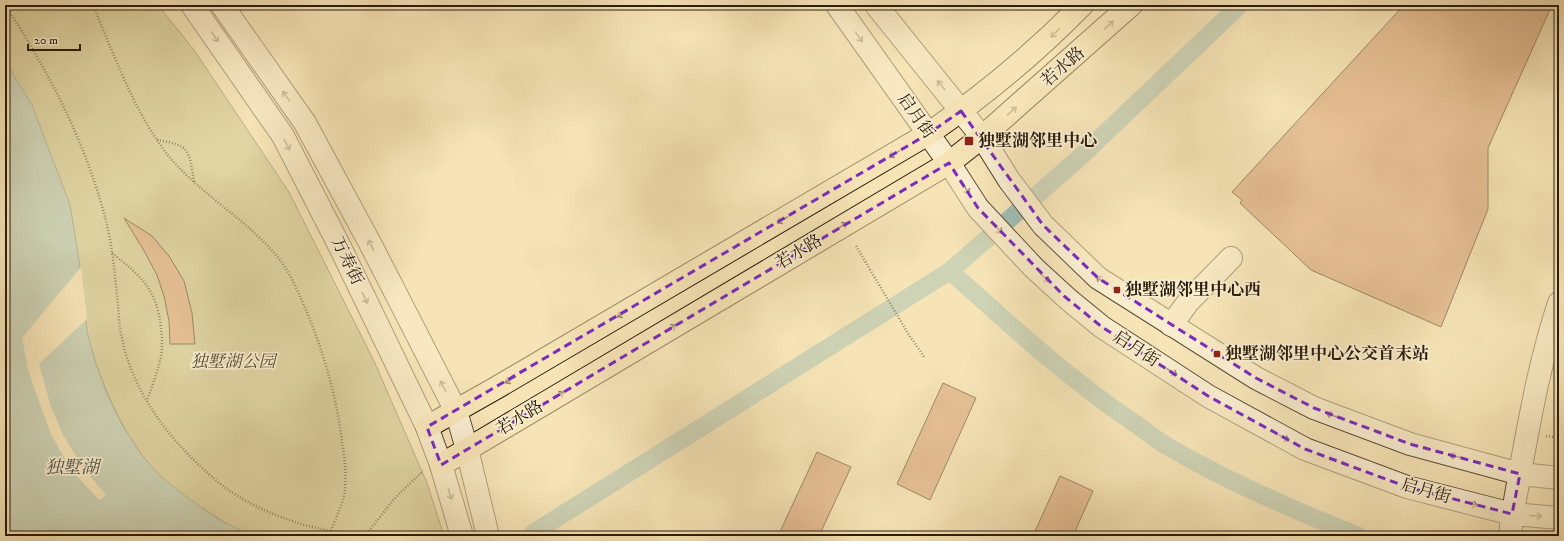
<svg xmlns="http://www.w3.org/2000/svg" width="1564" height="541" font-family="'IM FELL DW Pica','Noto Serif SC',serif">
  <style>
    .green { fill: #c4c289; stroke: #776f4a }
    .water { fill: #9ebeb4; stroke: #707d70 }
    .pier { fill: #f6e4b6 }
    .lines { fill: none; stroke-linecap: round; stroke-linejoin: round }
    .canal { stroke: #9ebeb4; stroke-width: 18 }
    .building { fill: #d6976f; stroke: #2a1c0a }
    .minor-casing { stroke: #5d4e35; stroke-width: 24 }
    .major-casing { stroke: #2a1c0a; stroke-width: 24 }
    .path { stroke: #2a1c0a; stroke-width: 2.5; stroke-dasharray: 1 2; stroke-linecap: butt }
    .minor { stroke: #f9edd0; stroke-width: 22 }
    .major { stroke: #f6e4b6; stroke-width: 22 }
    .oneway { stroke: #9a8a69 }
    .oneway2 { stroke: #9c8f77 }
    .marked { fill: none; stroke: #7b2cbf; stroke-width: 3; stroke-dasharray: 8 5; stroke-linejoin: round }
    .poi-dot { fill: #8f2418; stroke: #f9edd0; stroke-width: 1.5 }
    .labels { text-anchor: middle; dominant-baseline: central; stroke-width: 3.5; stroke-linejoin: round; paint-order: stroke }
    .street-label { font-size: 17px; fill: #2a1c0a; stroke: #f9edd0 }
    .poi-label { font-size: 17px; font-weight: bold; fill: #2a1c0a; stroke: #f9edd0; text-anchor: start }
    .park-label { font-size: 17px; font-style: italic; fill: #584e30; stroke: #f9edd0 }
    .water-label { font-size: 18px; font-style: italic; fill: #535546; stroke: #f9edd0 }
  </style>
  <rect width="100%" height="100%" fill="#f6e4b6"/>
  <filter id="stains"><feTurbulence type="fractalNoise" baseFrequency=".005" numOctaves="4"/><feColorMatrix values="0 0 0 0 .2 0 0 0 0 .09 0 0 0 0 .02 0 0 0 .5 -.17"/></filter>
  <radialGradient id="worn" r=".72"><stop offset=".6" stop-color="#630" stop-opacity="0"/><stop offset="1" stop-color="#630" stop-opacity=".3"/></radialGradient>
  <!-- green -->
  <path class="green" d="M5,5H158L194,50L289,192L374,361L427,483L444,536H252C236,531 221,520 207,511C190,500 172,489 158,474C128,443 110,402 95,361L10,69L5,66Z"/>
  <!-- water -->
  <path class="water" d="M5,66L10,69L32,105L70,205L79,260L87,331L95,361L106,392L121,423L141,454L159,475L180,492L202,508L223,522L252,536H5Z"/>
  <!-- pier -->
  <path class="pier" d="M81,267L87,319L39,364L50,404L63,435L84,469L106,495L99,500L75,474L61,452L51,434L34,388L28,369L22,338Z"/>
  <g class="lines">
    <!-- canal -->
    <g class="canal">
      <path d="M950,271C1008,323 1065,376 1130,420C1142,428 1154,438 1167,446C1228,482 1293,510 1359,536"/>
      <path d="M533,533L950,271L1078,159L1240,5"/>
    </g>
  </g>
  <!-- building -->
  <g class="building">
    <path d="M1404,5H1552L1488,148V209L1441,327L1311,270L1240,203L1242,200L1232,192Z"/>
    <path d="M124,218L152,236L169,256L184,281L192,313L195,344H170L169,321L164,296L157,275L143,249Z"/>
    <path d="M943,383L976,398L930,500L897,484Z"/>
    <path d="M817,452L851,467L819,536H778Z"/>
    <path d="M1060,476L1093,491L1073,536H1033Z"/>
  </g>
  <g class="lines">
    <!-- minor casing -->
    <g class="minor-casing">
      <g id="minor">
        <path d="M192,5L283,136L340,247L427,427L441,465L462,536"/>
        <path d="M222,5L305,123L372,247L456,411L467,449L488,536"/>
        <path d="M837,5L949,163L978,208L1034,268L1069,300L1102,327L1208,396L1305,449L1407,487L1512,514L1559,518"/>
        <path d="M876,5L982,137L1009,180L1043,225L1098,278L1256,378L1314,408L1410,444L1520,474L1559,478"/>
        <path d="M1171,325L1189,301L1231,258"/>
        <path d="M1510,536C1512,511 1518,486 1522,461C1532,407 1542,354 1559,303"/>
      </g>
    </g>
    <!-- major casing -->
    <g class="major-casing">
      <g id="major">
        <path d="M427,427L496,388L928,134C983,96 1035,53 1082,5"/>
        <path d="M441,465L949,163L982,137L1131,5"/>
      </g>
    </g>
    <!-- path -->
    <g class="path">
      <path d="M5,5C49,71 88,147 107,225C113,250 115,278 118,305C119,316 119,328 122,338C134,398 176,448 223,486C244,502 273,515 298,523C313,528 328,529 343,536"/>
      <path d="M93,5C111,48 131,102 157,140C187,187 239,212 275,254C287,267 295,285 302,301C322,346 336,393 342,442C345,459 347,479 344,496C341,508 335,520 331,531"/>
      <path d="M157,140C191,145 189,151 194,182"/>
      <path d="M856,246L909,335L925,358"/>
      <path d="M112,253C141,276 156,288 161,327C162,338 163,350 160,360C157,374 151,388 147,401"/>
      <path d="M1546,436L1559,438"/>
      <path d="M365,536L394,499L423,471"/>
    </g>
    <!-- minor -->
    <use href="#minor" class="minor"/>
    <!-- major -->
    <use href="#major" class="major"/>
  </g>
  <!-- one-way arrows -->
  <defs><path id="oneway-shaft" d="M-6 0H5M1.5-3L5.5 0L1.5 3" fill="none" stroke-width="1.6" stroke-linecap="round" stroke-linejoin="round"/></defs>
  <g class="oneway">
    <use href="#oneway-shaft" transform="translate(1109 25) rotate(-41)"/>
    <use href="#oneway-shaft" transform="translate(1055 33) rotate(135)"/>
    <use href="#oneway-shaft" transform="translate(1012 111) rotate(-41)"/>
    <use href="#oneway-shaft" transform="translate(894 154) rotate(149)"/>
    <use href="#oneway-shaft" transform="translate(782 220) rotate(150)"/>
    <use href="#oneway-shaft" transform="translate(842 226) rotate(-31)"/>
    <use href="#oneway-shaft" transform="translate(622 314) rotate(150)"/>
    <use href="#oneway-shaft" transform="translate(671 328) rotate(-31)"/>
    <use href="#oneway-shaft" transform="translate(510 380) rotate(150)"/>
    <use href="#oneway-shaft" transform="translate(559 395) rotate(-31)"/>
  </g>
  <g class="oneway2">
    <use href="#oneway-shaft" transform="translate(215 37) rotate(56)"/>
    <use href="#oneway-shaft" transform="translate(859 37) rotate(55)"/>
    <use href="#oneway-shaft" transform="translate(941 85) rotate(-129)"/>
    <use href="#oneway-shaft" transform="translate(286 96) rotate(-125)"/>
    <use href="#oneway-shaft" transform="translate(287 145) rotate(63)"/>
    <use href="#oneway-shaft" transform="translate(966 189) rotate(57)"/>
    <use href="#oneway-shaft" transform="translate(998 229) rotate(48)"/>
    <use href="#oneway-shaft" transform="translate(371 245) rotate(-118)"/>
    <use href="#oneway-shaft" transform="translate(1045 278) rotate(43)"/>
    <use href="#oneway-shaft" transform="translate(1101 280) rotate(-144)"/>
    <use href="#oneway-shaft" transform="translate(365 298) rotate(64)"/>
    <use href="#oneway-shaft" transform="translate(1172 372) rotate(33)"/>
    <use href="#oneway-shaft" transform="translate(443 386) rotate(-117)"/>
    <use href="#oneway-shaft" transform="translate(1332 415) rotate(-159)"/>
    <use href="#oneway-shaft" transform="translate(1284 438) rotate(29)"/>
    <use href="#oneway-shaft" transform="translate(1455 456) rotate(-165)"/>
    <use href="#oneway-shaft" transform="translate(450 494) rotate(73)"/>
    <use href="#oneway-shaft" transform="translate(1472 504) rotate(14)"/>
    <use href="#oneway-shaft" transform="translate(1536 516) rotate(5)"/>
  </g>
  <!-- marked area -->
  <path d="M0 0H1564V541H0ZM961,111L1043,225L1098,278L1256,378L1314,408L1410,444L1520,474L1512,514L1407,487L1305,449L1208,396L1102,327L1064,296L978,208L949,163L441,465L427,427L928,134Z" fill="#f6e4b6" fill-opacity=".55" fill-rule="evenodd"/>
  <path class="marked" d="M961,111L1043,225L1098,278L1256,378L1314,408L1410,444L1520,474L1512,514L1407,487L1305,449L1208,396L1102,327L1064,296L978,208L949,163L441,465L427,427L928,134Z"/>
  <!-- markers -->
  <g class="poi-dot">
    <rect x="964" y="136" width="10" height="10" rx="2"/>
    <rect x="1113" y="286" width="8" height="8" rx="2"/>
    <rect x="1213" y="350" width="8" height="8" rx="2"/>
  </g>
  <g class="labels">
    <!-- street labels -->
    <g class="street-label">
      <text transform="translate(1063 67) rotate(-41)">若水路</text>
      <text transform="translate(916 116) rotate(55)">启月街</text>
      <text transform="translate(799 252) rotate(-31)">若水路</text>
      <text transform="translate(347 261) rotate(64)">万寿街</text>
      <text transform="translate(1136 349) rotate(33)">启月街</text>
      <text transform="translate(520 418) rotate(-31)">若水路</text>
      <text transform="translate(1426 491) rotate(16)">启月街</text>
    </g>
    <!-- poi labels -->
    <g class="poi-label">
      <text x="978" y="141">独墅湖邻里中心</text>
      <text x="1125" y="290">独墅湖邻里中心西</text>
      <text x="1225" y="354">独墅湖邻里中心公交首末站</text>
    </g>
    <!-- park labels -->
    <g class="park-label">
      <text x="233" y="362">独墅湖公园</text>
    </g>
    <!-- water labels -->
    <g class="water-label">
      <text x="72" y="468">独墅湖</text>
    </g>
  </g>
  <!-- margin -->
  <rect width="1564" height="541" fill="none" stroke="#f6e4b6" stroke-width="20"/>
  <rect x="6" y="6" width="1552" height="529" fill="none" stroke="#2a1c0a" stroke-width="2"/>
  <rect x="10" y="10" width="1544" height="521" fill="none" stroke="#2a1c0a"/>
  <!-- scale -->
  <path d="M28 44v6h52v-6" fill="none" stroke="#2a1c0a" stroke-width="2"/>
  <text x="34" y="44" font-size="12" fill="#2a1c0a" stroke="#f9edd0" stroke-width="3" paint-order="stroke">20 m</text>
  <rect width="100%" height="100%" filter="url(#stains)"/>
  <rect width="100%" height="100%" fill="url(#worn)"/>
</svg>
